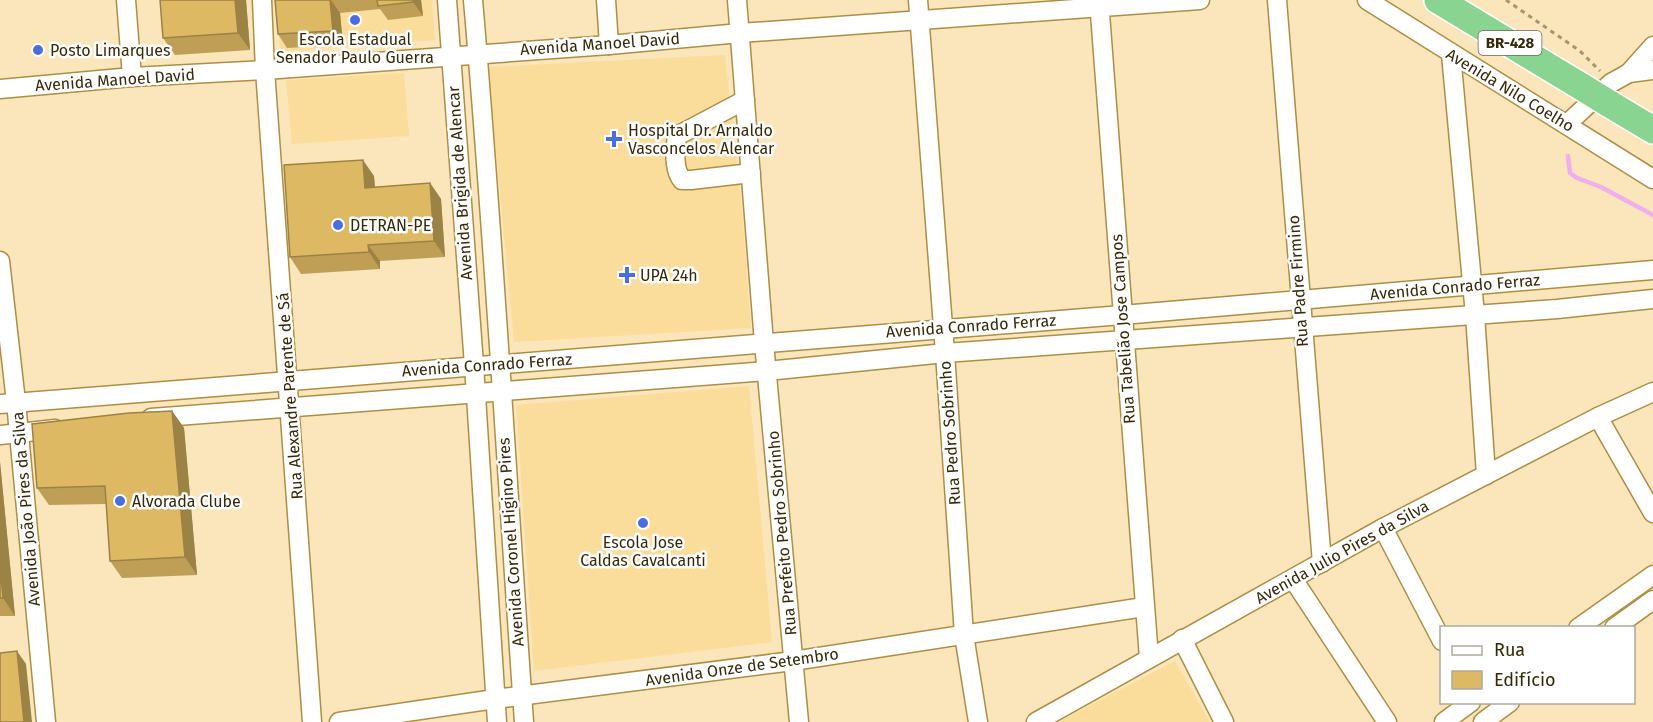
<svg xmlns="http://www.w3.org/2000/svg" width="1653" height="722" font-family="'Fira Sans',sans-serif">
  <style>
    .built { fill: #fadd9b }
    .lines { fill: none; stroke-linecap: round; stroke-linejoin: round }
    .stream { stroke: #f0aeef; stroke-width: 4.5 }
    .minor-casing { stroke: #ae8e43; stroke-width: 21 }
    .highway-casing { stroke: #fff; stroke-width: 30 }
    .path { stroke: #a6956e; stroke-width: 3; stroke-dasharray: 4.5 4.5; stroke-linecap: butt }
    .minor { stroke: #fff; stroke-width: 18 }
    .highway { stroke: #88d490; stroke-width: 27 }
    .highway-bridge-casing { stroke: #fff; stroke-width: 30; stroke-linecap: butt }
    .highway-bridge { stroke: #88d490; stroke-width: 27 }
    .wall { fill: #be9f55 }
    .shaded-wall { fill: #9b8245 }
    .building { fill: #ddb963; stroke: #9b8245; stroke-width: 1.5 }
    .poi-dot { fill: #486ee0; stroke: #fff; stroke-width: 2 }
    .labels { text-anchor: middle; dominant-baseline: central; stroke-width: 5; stroke-linejoin: round; paint-order: stroke }
    .shield { fill: #fff; stroke: #726952; stroke-width: 1.5 }
    .shield-label { font-size: 15px; font-weight: bold; fill: #362908 }
    .poi-label { font-size: 16px; fill: #362908; stroke: #fff; text-anchor: start }
    .street-label { font-size: 16px; fill: #362908; stroke: #fff }
  </style>
  <rect width="100%" height="100%" fill="#fae6ba"/>
  <!-- built -->
  <g class="built">
    <path d="M276,0H432L435,40L280,52Z"/>
    <path d="M725,55L742,210L751,328L514,342L488,67Z"/>
    <path d="M404,73L409,136L292,144L286,80Z"/>
    <path d="M749,386L772,642L534,671L516,405Z"/>
    <path d="M1175,661L1210,722H1060V721Z"/>
  </g>
  <g class="lines">
    <!-- stream -->
    <path class="stream" d="M1568,156L1570,173L1577,178L1601,187L1653,215"/>
    <!-- minor casing -->
    <g class="minor-casing">
      <g id="minor">
        <path d="M126,0L132,77"/>
        <path d="M262,0L265,70L312,722"/>
        <path d="M447,0L474,365L497,722"/>
        <path d="M473,0C494,240 507,481 524,722"/>
        <path d="M606,0L609,45"/>
        <path d="M737,0L764,343L799,722"/>
        <path d="M918,0L945,353L964,635L978,722"/>
        <path d="M1099,0L1149,658"/>
        <path d="M1277,0L1322,563"/>
        <path d="M1367,0L1653,179"/>
        <path d="M1451,54L1475,315L1486,475"/>
        <path d="M1629,73L1653,46"/>
        <path d="M0,89L132,77L265,70L609,45L740,33L1200,0"/>
        <path d="M745,100L677,136C675,149 673,169 682,180H691L751,173"/>
        <path d="M1567,124L1611,83L1629,73L1653,70"/>
        <path d="M0,261L16,402L46,722"/>
        <path d="M0,404L1122,315L1653,270"/>
        <path d="M1598,417L1653,513"/>
        <path d="M151,418L767,371L945,353L1557,309L1653,299"/>
        <path d="M0,435L55,429"/>
        <path d="M1383,528L1442,641"/>
        <path d="M1293,579L1387,722"/>
        <path d="M1578,628L1653,575"/>
        <path d="M1614,628L1653,600"/>
        <path d="M1182,639L1224,722"/>
        <path d="M339,722L495,699L793,661L1144,607"/>
        <path d="M1036,722L1383,528L1598,417L1653,392"/>
        <path d="M1444,722L1471,702"/>
        <path d="M1483,722L1510,702"/>
      </g>
    </g>
    <!-- highway casing -->
    <g class="highway-casing">
      <g id="highway">
        <path d="M1438,0L1582,87"/>
        <path d="M1608,103L1653,130"/>
      </g>
    </g>
    <!-- path -->
    <path class="path" d="M1506,0L1580,51L1600,71"/>
    <!-- minor -->
    <use href="#minor" class="minor"/>
    <!-- highway -->
    <use href="#highway" class="highway"/>
    <!-- highway-bridge casing -->
    <g class="highway-bridge-casing">
      <path id="highway-bridge" d="M1582,87L1608,103"/>
    </g>
    <!-- highway-bridge -->
    <use href="#highway-bridge" class="highway-bridge"/>
  </g>
  <!-- wall -->
  <g class="wall">
    <path d="M160,0H246L250,50L175,55L163,38Z"/>
    <path d="M275,0H421L423,16L388,20L380,9L340,13L343,45L287,48L278,34Z"/>
    <path d="M374,176L375,187L430,183L441,199L445,257L380,261V269L301,274L290,257Z"/>
    <path d="M172,411L184,428L197,575L122,578L110,561L106,504L49,505L37,488Z"/>
    <path d="M0,462L15,616H0Z"/>
  </g>
  <!-- shaded-wall -->
  <g class="shaded-wall">
    <path d="M235,0H246L250,50L238,33Z"/>
    <path d="M330,0H331L340,13L343,45L333,31Z"/>
    <path d="M413,0H421L423,16L413,2Z"/>
    <path d="M363,160L374,176L376,204L365,188Z"/>
    <path d="M430,183L441,199L445,257L434,241Z"/>
    <path d="M368,245L380,261V269L369,252Z"/>
    <path d="M172,411L184,428L197,575L185,557Z"/>
    <path d="M0,462L15,616L3,598L0,566Z"/>
    <path d="M17,651L26,664L32,722H24Z"/>
  </g>
  <!-- building -->
  <g class="building">
    <path d="M160,0H235L238,33L163,38Z"/>
    <path d="M275,0H330L333,31L278,34Z"/>
    <path d="M377,0H413V2L378,6Z"/>
    <path d="M363,160L365,188L430,183L434,241L368,245L369,252L290,257L284,165Z"/>
    <path d="M172,411L185,557L110,561L105,486L37,488L32,424L129,413Z"/>
    <path d="M0,566L3,598H0Z"/>
    <path d="M17,651L24,722H0V653Z"/>
  </g>
  <!-- markers -->
  <g class="poi-dot">
    <circle cx="355" cy="20" r="6"/>
    <circle cx="38" cy="50" r="6"/>
    <path d="M611 130h6v6h6v6h-6v6h-6v-6h-6v-6h6z"/>
    <circle cx="338" cy="225" r="6"/>
    <path d="M624 266h6v6h6v6h-6v6h-6v-6h-6v-6h6z"/>
    <circle cx="120" cy="501" r="6"/>
    <circle cx="643" cy="523" r="6"/>
  </g>
  <g class="labels">
    <!-- shield labels -->
    <rect class="shield" x="1478.5" y="31" width="63" height="24" rx="4.5"/>
    <g class="shield-label">
      <text x="1510" y="43">BR-428</text>
    </g>
    <!-- poi labels -->
    <g class="poi-label">
      <text x="355" y="39" text-anchor="middle">Escola Estadual<tspan x="355" dy="18">Senador Paulo Guerra</tspan></text>
      <text x="50" y="50">Posto Limarques</text>
      <text x="628" y="130">Hospital Dr. Arnaldo<tspan x="628" dy="18">Vasconcelos Alencar</tspan></text>
      <text x="350" y="225">DETRAN-PE</text>
      <text x="640" y="275">UPA 24h</text>
      <text x="132" y="501">Alvorada Clube</text>
      <text x="643" y="542" text-anchor="middle">Escola Jose<tspan x="643" dy="18">Caldas Cavalcanti</tspan></text>
    </g>
    <!-- street labels -->
    <g class="street-label">
      <text transform="translate(600 44) rotate(-4)">Avenida Manoel David</text>
      <text transform="translate(115 80) rotate(-4)">Avenida Manoel David</text>
      <text transform="translate(1510 90) rotate(31)">Avenida Nilo Coelho</text>
      <text transform="translate(460 183) rotate(-94)">Avenida Brigida de Alencar</text>
      <text transform="translate(1298 281) rotate(-94)">Rua Padre Firmino</text>
      <text transform="translate(1455 287) rotate(-5)">Avenida Conrado Ferraz</text>
      <text transform="translate(971 326) rotate(-4)">Avenida Conrado Ferraz</text>
      <text transform="translate(1123 329) rotate(-94)">Rua Tabelião Jose Campos</text>
      <text transform="translate(487 365) rotate(-4)">Avenida Conrado Ferraz</text>
      <text transform="translate(290 396) rotate(-94)">Rua Alexandre Parente de Sá</text>
      <text transform="translate(950 433) rotate(-94)">Rua Pedro Sobrinho</text>
      <text transform="translate(26 509) rotate(-95)">Avenida João Pires da Silva</text>
      <text transform="translate(782 533) rotate(-95)">Rua Prefeito Pedro Sobrinho</text>
      <text transform="translate(511 542) rotate(-94)">Avenida Coronel Higino Pires</text>
      <text transform="translate(1342 552) rotate(-29)">Avenida Julio Pires da Silva</text>
      <text transform="translate(742 667) rotate(-8)">Avenida Onze de Setembro</text>
    </g>
  </g>
  <!-- legend -->
  <rect x="1440" y="626" width="195" height="78" fill="#ffffff" stroke="#afa99c" stroke-width="1.5"/>
  <rect x="1452" y="646" width="30" height="9" fill="#ffffff" stroke="#afa99c" stroke-width="1.5"/>
  <text x="1494" y="656" font-size="18" fill="#362908">Rua</text>
  <rect x="1452" y="671" width="30" height="18" fill="#ddb963" stroke="#afa99c" stroke-width="1.5"/>
  <text x="1494" y="686" font-size="18" fill="#362908">Edifício</text>
</svg>
